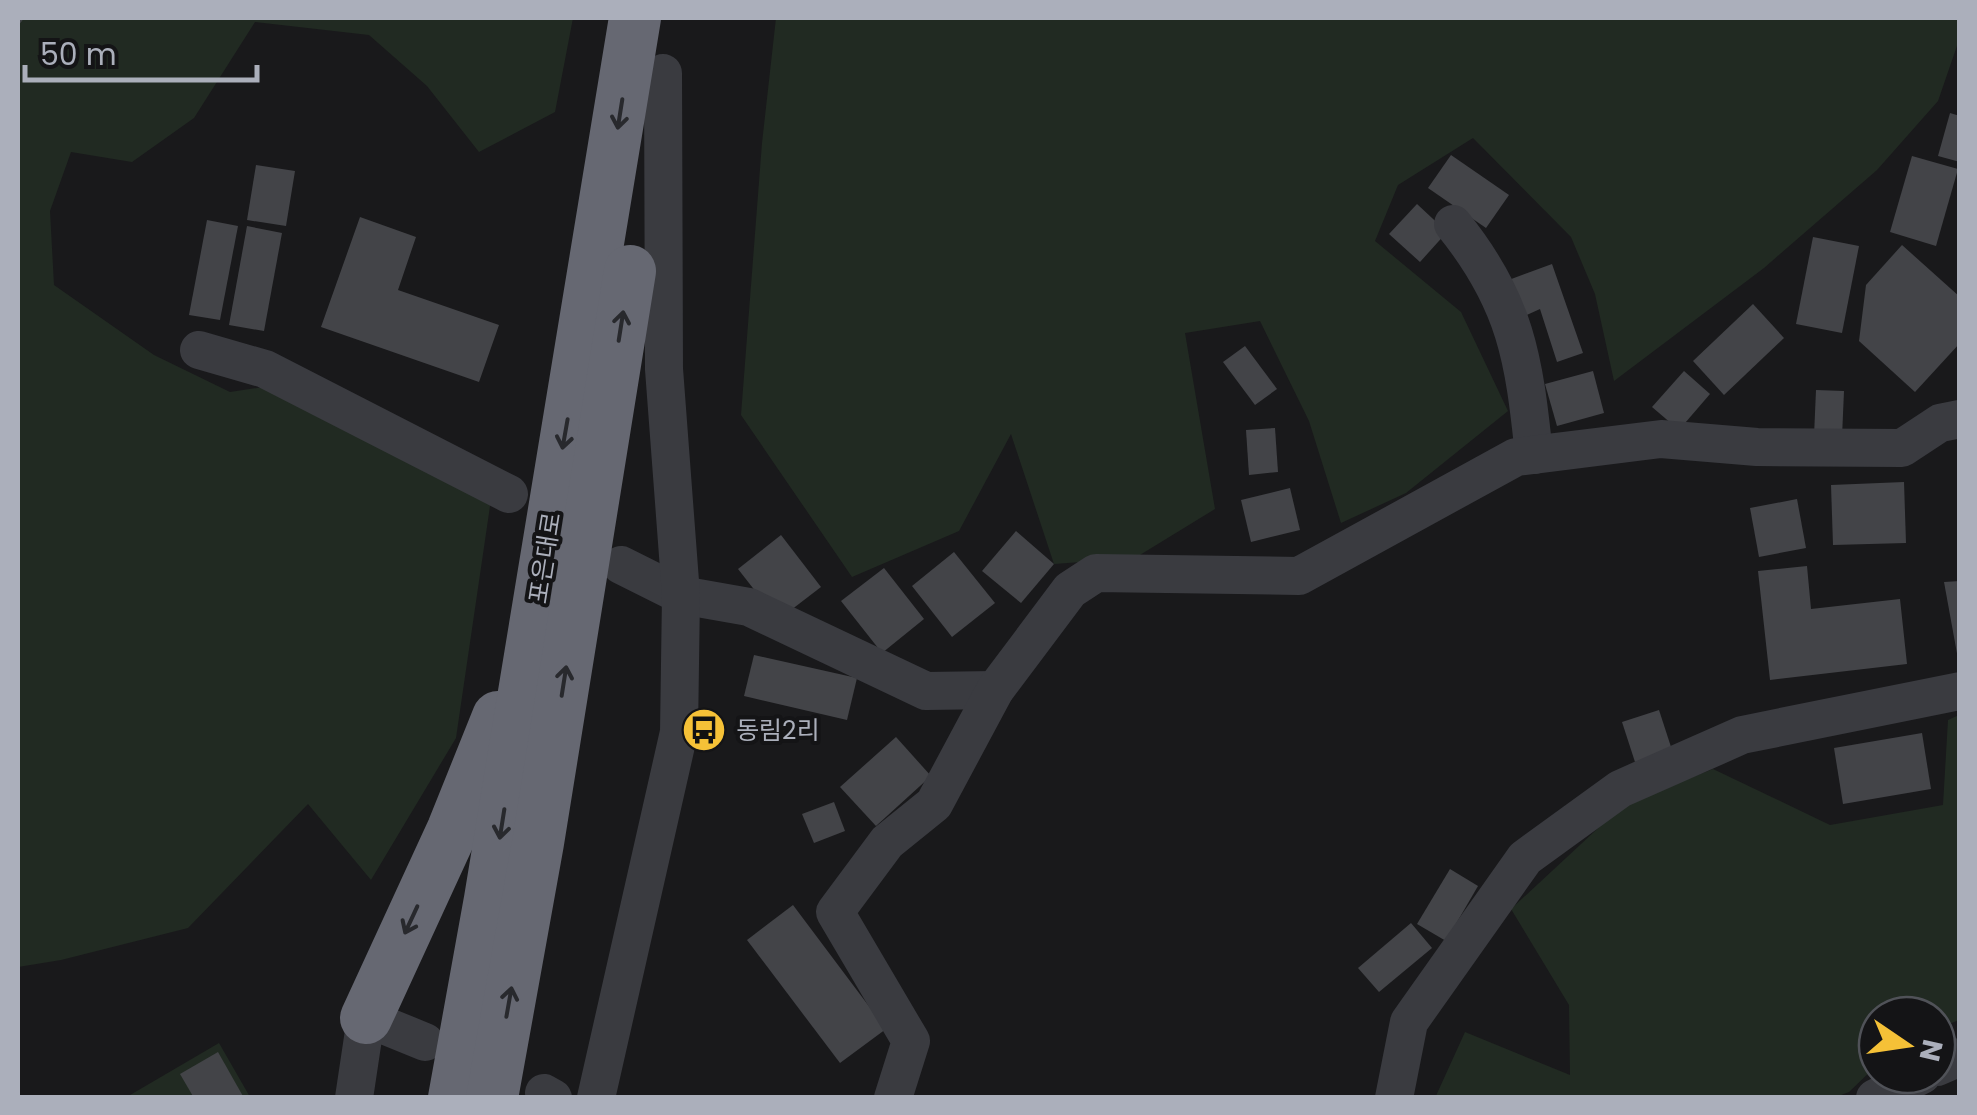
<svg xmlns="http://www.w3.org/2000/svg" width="1977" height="1115" font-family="Poppins,'Noto Sans KR',sans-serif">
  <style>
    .green { fill: #212a22 }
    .building { fill: #434448 }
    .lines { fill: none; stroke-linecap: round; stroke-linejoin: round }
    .path { stroke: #404247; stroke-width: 5; stroke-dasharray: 5 8; stroke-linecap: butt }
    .minor { stroke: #3a3b40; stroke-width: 38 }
    .highway { stroke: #666872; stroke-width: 52 }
    .oneway { stroke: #28292d }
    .labels { text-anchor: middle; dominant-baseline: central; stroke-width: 8; stroke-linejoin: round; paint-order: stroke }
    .street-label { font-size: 25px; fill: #abafbb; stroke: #141416 }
    .poi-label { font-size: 25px; fill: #abafbb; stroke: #141416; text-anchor: start }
  </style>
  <rect width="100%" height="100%" fill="#19191b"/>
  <!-- green -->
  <g class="green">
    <path d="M18,18H573L555,112L479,152L427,86L369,35L255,22L194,118L132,162L71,152L50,211L54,285L154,355L230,392L310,380L494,479L456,738L371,880L308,804L188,928L61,960L18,967Z"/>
    <path d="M776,18H1959V40L1938,101L1877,170L1764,268L1614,381L1595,294L1571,237L1473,138L1398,185L1375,241L1461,312L1508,411L1406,493L1341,523L1309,421L1260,321L1185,333L1215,509L1135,558L1054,564L1011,434L959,531L852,577L741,415L762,143Z"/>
    <path d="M1959,715V1020L1937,1029V1015H1877V1065L1849,1092L1836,1097L1435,1098L1465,1032L1570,1075L1569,1005L1511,909L1623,805L1713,769L1830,825L1943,805L1948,720Z"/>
    <path d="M219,1043L250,1097L125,1098Z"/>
  </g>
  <!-- building -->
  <g class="building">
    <path d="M1950,113L1960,116V162L1938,156Z"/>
    <path d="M1451,155L1509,195L1486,228L1428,188Z"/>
    <path d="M1912,156L1958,169L1936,246L1890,232Z"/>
    <path d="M256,165L295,171L286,226L247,220Z"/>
    <path d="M1417,204L1447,232L1420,262L1389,234Z"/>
    <path d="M360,217L416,237L398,290L499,325L479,382L321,327Z"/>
    <path d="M207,220L238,226L220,320L189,315Z"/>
    <path d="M247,226L282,233L264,331L229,325Z"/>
    <path d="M1813,237L1859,246L1842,333L1796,324Z"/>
    <path d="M1902,245L1960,297V343L1915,392L1859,341L1866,285Z"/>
    <path d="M1552,264L1583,353L1557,362L1540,309L1520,318L1506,281Z"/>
    <path d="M1753,304L1784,338L1724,395L1693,361Z"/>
    <path d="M1245,346L1277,389L1255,405L1223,362Z"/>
    <path d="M1593,371L1604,413L1557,426L1545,384Z"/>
    <path d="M1684,371L1710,394L1679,430L1652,407Z"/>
    <path d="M1816,390L1844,391L1842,437L1814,436Z"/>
    <path d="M1275,428L1278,472L1249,475L1246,430Z"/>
    <path d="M1904,482L1906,543L1833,545L1831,485Z"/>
    <path d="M1290,488L1300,530L1251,542L1241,500Z"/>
    <path d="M1797,499L1806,548L1759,557L1750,508Z"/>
    <path d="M1016,531L1054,564L1021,603L982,571Z"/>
    <path d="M781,535L821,587L778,620L738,569Z"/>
    <path d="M954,552L995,603L952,637L912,586Z"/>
    <path d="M1807,566L1811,609L1900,599L1907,664L1770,680L1758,571Z"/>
    <path d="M884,568L924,619L882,653L841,601Z"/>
    <path d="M1960,581V659H1958L1944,582Z"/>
    <path d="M754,655L857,678L847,720L744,696Z"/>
    <path d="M1659,710L1672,750L1635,762L1622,722Z"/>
    <path d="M1922,733L1931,789L1843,804L1834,748Z"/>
    <path d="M896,737L931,776L876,826L840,787Z"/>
    <path d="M834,802L845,831L814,843L802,814Z"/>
    <path d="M1450,869L1478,886L1446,941L1417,924Z"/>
    <path d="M793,905L886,1029L840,1063L747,940Z"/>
    <path d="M1411,923L1432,948L1379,992L1358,968Z"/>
    <path d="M218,1052L244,1098H194L180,1074Z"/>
  </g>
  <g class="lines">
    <!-- path -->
    <path class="path" d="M18,22L21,18"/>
    <!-- minor -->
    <g class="minor">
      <path d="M1453,224C1516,302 1524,358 1534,455"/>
      <path d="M199,350L265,369L509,494"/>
      <path d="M621,565L681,595L749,607L926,691L995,690"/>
      <path d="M1937,1067L1960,1057"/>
      <path d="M544,1093L553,1098"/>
      <path d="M354,1098L366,1018L425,1042"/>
      <path d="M596,1098L679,732L681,595L664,369L663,73"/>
      <path d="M893,1098L911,1041L835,912L887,842L934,804L995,690L1070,590L1096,573L1299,576L1516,457L1661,439L1757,447L1902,448L1940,423L1960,419"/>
      <path d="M1394,1098L1409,1022L1525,858L1620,789L1742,735L1960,691"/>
      <path d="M1875,1098L1922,1075"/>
    </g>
    <!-- highway -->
    <g class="highway">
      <path d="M366,1018L453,829L498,717"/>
      <path d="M454,1098L490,899L635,18"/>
      <path d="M492,1098L538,843L630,271"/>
    </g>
  </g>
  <!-- one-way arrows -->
  <defs><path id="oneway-shaft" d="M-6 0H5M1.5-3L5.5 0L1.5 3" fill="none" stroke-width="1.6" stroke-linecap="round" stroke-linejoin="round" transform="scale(2.5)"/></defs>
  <g class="oneway">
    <use href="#oneway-shaft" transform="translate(620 114) rotate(99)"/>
    <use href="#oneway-shaft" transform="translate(621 326) rotate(-81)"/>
    <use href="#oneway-shaft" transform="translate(565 434) rotate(100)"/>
    <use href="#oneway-shaft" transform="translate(564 681) rotate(-81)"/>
    <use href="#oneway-shaft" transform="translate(502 824) rotate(99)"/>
    <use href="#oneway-shaft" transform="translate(411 920) rotate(115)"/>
    <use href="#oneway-shaft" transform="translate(509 1002) rotate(-80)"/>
  </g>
  <!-- icons -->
  <defs>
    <g id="bus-disc" transform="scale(2.25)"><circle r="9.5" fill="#f5c137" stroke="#141416"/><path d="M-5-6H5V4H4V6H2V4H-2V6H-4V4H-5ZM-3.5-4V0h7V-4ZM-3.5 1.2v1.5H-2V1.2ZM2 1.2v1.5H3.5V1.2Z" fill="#111"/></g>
  </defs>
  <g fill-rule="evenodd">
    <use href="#bus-disc" x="704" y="730"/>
  </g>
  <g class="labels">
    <!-- street labels -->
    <g class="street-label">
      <text transform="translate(545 558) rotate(-81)">포은대로</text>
    </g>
    <!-- poi labels -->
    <g class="poi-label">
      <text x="736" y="730">동림2리</text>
    </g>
  </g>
  <!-- border -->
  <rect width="1977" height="1115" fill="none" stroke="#abafbb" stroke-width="40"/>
  <!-- north arrow -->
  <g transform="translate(1907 1045) rotate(103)"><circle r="48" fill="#141416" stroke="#505258" stroke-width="2.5"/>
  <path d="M0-8L18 38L0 25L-18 38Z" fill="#f5c137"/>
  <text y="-15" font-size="28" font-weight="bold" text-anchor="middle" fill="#abafbb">N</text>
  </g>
  <!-- scale -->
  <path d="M25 65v15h232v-15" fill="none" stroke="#abafbb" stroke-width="5"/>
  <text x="40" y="65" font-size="30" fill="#abafbb" stroke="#141416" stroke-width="8" paint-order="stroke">50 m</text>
</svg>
